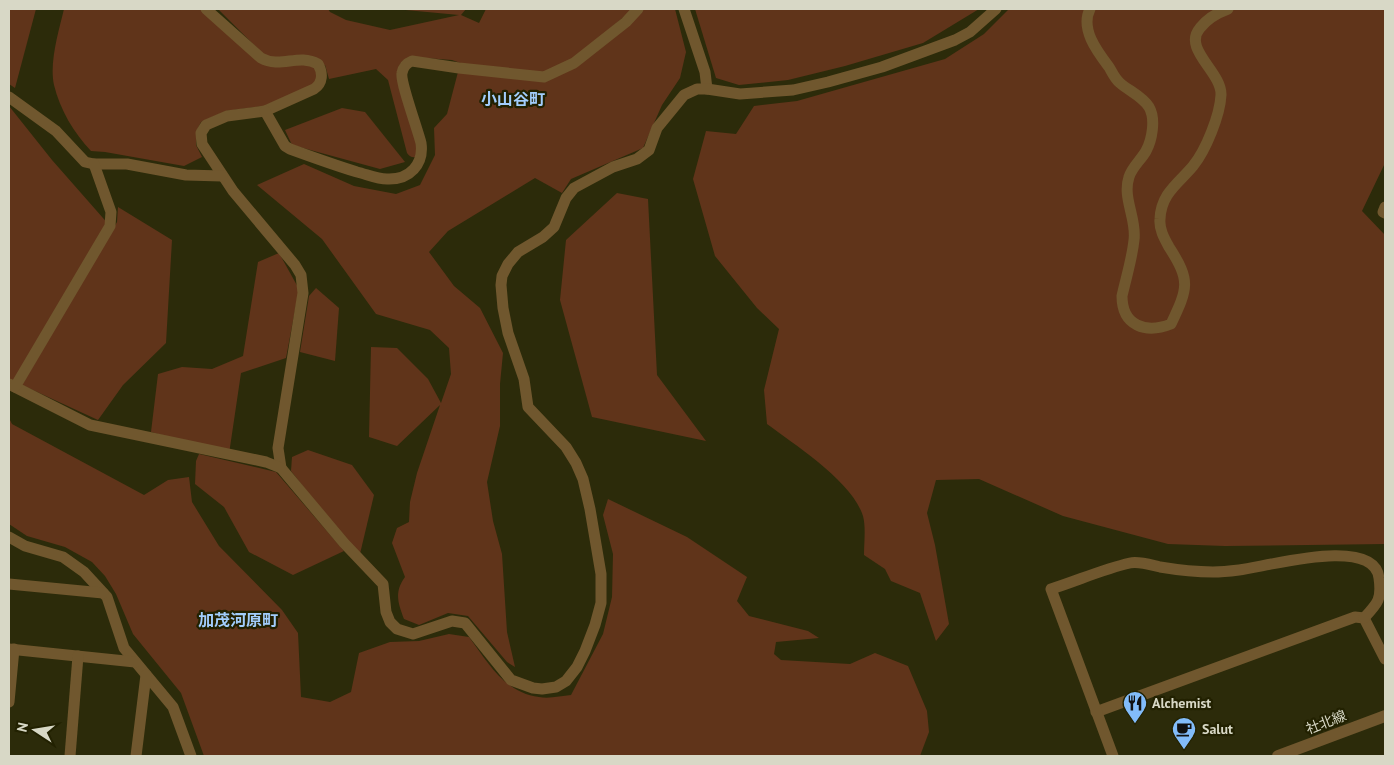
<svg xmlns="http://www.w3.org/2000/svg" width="1394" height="765" font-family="'PT Sans','Noto Sans JP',sans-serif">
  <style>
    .green { fill: #60341a }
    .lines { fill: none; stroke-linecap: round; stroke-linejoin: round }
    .minor { stroke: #70572e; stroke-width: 11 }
    .tertiary { stroke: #70572e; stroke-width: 12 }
    .labels { text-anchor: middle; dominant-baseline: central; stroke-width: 4.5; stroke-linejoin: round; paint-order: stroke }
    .poi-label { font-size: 14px; font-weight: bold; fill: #d8d8c6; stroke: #222101; text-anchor: start }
    .street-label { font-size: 14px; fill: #d8d8c6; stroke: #222101 }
    .quarter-label { font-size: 16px; font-weight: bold; fill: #a2cdfc; stroke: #222101 }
  </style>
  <rect width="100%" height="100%" fill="#2c2b0a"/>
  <!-- green -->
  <g class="green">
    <path d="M9,9H36L15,88L9,84Z"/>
    <path d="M64,9H200L259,60L304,62L316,67V84L264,106L226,111L201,122L196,132V145L202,157L184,166L105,152L91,151C74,133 60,110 54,85C49,63 59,30 64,9Z"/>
    <path d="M218,9H328L330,12L346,20L390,30L459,15L395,9H466L461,15L479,23L486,9H633L573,60L545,74L466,65L452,60L412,57C404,59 401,61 398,69L418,140L417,157C412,158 410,157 407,153L388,80L376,69L329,79L325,65L268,59Z"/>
    <path d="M642,9H675L686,52L680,78L662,105L643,148L571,179L562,193L535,178L448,231L429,252L454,286L480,308L503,353L500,384V426L487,482L493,521L502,554L507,632L515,667L507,662L468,616L448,613L419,625L404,619C398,603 394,592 405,577L392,543L397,528L409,522L410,502L417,473L440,405L397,446L369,437L371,347L397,348L428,379L441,403L451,374L449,348L430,330L376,314L322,239L257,185L304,164L354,186L396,194L420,185L435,155L434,128L447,114L458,72L544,79Z"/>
    <path d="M695,9H979L923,43L845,66L788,80L739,85L716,78Z"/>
    <path d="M1009,9H1385V163L1362,211L1385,235V544L1225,546L1168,544L1063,516L979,479L936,480L927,513L935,545L949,624L936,641L920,593L891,581L885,569L864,555C864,543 866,527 863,516C852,481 795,445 767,424L764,390L779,329L757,308L715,256L693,179L706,131L736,134L754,106L797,101L945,59L984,34Z"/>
    <path d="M9,106L52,160L110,226L15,387L9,383Z"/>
    <path d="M342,108L365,112L405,162L380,169L292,145L285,130Z"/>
    <path d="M617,193L648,199L657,375L706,441L592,417L560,300L566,240Z"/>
    <path d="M118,207L172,240L166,343L123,385L98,420L22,385L117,222Z"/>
    <path d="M279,253L299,289L286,358L241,373L229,454L151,432L158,374L182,367L212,369L243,356L258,262Z"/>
    <path d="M316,288L339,308L335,361L300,352L309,296Z"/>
    <path d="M9,418L12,424L144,495L168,480L189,477L192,502L219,546L282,610L298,633L301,697L330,702L351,692L359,653L390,642L419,641L449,634L469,637C489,664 504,692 539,697C549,699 561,696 571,695L603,634L612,597L613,554L603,515L608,499L687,537L747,577L737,601L749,616L808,631L819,638L776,642L774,654L781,660L850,664L875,653L908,666L927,711L929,732L920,756H204L181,693L133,634L116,594L105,576L92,562L65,547L27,536L9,524Z"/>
    <path d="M308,450L352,465L374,495L359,558L291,471L292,457Z"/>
    <path d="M199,454L276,472L344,551L293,575L249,552L224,507L195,484L196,461Z"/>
  </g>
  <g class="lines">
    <!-- minor -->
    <g class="minor">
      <path d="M206,9L261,58C281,69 298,53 318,64C323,73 323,83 314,89L265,111L227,116L206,125L201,133L202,144L233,191L295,265L301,275L303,293L278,448L281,468"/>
      <path d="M684,9L705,72L707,89"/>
      <path d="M1090,9C1080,29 1097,51 1109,67C1112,72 1115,79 1120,83C1129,91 1142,96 1149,107C1156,119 1152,140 1146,151C1141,160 1132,167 1129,177C1122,198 1137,219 1134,240C1132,259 1126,278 1122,296C1122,326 1146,334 1171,324C1188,288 1191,281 1169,247C1164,238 1159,229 1160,219C1161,193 1179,183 1193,166C1206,150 1220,115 1221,95C1222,72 1182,49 1200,28C1207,19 1217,13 1228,9"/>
      <path d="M9,97L56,131L85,162L94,164H127L186,175L222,176"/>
      <path d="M265,111L285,146L290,149C312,157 334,165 357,172C366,174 377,179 387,179C410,180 424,164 421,143C418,130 400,82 402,73C403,67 407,63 412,61L459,68L544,77L574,63L626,22L638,9"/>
      <path d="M1385,207L1383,212L1385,213"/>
      <path d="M9,384L90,425L266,462L281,468L344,543L383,584L386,612L390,622L397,629L413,634L452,621L465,623L511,680L533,688L542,689L556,687L566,681L577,667L585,651L595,625L601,603V574L590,509L583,479L576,463L566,447L528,407L524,379L508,333L503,308L501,285L502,276L508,264L518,252L543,237L554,227L566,198L574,188L613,167L637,159L649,150L657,128L684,95L697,89H707L740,94L793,90L828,82L882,67L955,40L970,32L996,9"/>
      <path d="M15,387L110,226L111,212L94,164"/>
      <path d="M9,537L25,546L63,557L84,572L107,597L124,648L173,707L191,756"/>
      <path d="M9,584L103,593"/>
      <path d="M9,649L135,662"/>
      <path d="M9,702L14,649"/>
      <path d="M1096,712L1355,617L1364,618L1385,659"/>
      <path d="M70,756L78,656"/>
      <path d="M136,756L146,675"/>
      <path d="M1113,756L1051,589C1077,581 1103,569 1130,563C1139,561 1151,565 1160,567C1178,570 1195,572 1213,572C1222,572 1231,571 1239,570C1266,567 1374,535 1379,578C1382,599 1378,603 1364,618"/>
    </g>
    <!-- tertiary -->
    <path class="tertiary" d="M1278,756L1385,716"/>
  </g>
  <!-- icons -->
  <defs>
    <g id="restaurant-pin" transform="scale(1.25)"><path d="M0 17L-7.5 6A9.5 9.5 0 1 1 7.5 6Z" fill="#82bcfa" stroke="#222101"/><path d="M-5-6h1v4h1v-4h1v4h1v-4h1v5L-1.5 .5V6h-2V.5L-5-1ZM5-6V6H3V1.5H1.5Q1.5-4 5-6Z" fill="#111"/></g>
    <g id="cafe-pin" transform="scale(1.25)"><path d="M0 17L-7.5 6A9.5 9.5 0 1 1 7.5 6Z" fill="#82bcfa" stroke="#222101"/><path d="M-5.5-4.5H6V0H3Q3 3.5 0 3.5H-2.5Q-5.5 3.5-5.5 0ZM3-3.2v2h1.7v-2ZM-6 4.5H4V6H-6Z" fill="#111"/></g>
  </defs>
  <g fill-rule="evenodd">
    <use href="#restaurant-pin" x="1135" y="703"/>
    <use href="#cafe-pin" x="1184" y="729"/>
  </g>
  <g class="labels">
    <!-- poi labels -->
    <g class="poi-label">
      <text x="1152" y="703">Alchemist</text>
      <text x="1202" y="729">Salut</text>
    </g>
    <!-- street labels -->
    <g class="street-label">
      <text transform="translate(1326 722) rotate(-21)">社北線</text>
    </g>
    <!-- quarter labels -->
    <g class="quarter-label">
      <text x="513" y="99">小山谷町</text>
      <text x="238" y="620">加茂河原町</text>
    </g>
  </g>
  <!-- border -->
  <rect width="1394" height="765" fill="none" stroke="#d8d8c6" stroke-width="20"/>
  <!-- north arrow -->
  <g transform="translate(35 730) rotate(282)" stroke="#222101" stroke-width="4" paint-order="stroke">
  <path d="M0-4L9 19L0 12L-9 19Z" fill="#d8d8c6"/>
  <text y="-8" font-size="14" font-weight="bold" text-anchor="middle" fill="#d8d8c6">N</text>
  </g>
</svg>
